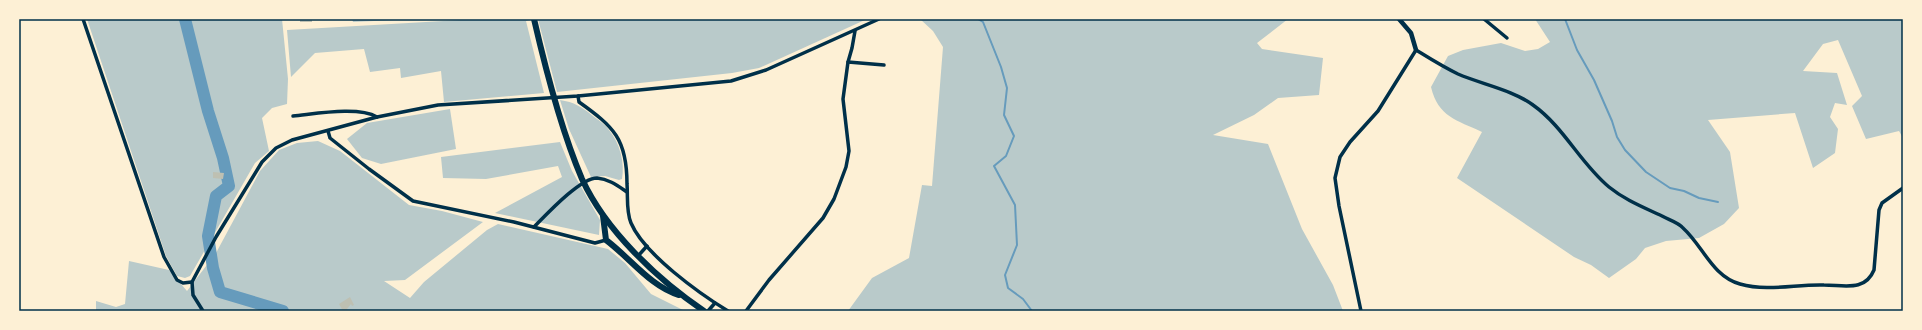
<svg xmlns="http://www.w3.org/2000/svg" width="1922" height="330" font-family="Mulish,sans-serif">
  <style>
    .green { fill: #b9caca }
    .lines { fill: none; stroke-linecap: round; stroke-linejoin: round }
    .stream { stroke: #669bbc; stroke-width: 2 }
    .river { stroke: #669bbc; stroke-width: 12 }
    .building { fill: #bec0b2 }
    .minor { stroke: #003049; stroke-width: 3.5 }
    .tertiary { stroke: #003049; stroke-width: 4.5 }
    .trunk { stroke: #003049; stroke-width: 6 }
    .neatline { fill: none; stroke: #003049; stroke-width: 1.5 }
  </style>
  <rect width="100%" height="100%" fill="#fdf0d5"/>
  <!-- green -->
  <g class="green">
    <path d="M87,19H282L288,79L287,104L272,108L262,118L269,151L255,163L190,276L185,278L177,276L166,256Z"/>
    <path d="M352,19H416L353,22Z"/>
    <path d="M478,19H533L526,21L544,93L444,102L441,71L401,78L400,68L370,72L364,49L315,53L291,77L287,30Z"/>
    <path d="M538,19H867L759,68L732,73L557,92Z"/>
    <path d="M920,19H1288L1257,43L1262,49L1323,58L1319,95L1278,98L1254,115L1213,135L1268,144L1302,229L1333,285L1343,311H848L872,278L909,258L922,185L932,186L943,47L933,31Z"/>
    <path d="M1535,19H1903V138L1899,131L1866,139L1852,106L1862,96L1838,40L1823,44L1803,71L1837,73L1847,105L1835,103L1830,117L1838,129L1835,153L1813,168L1795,113L1708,120L1730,152L1739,208L1724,224L1699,238L1666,241L1645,248L1636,259L1609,278L1591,265L1574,257L1457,178L1482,132C1457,120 1438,117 1431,87L1448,56L1463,50L1501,43L1525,51L1538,49L1550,42Z"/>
    <path d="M560,100C574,102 582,107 593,116C598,120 605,124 609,130C620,143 625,163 622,179L619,180L605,176L591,177L569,129Z"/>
    <path d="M450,109L456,149L381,164L362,158L347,139L367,123Z"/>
    <path d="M318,141L340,151L409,205L442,211L483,222L405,280L384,281L410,298L424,282L487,230L498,224L608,249L625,263L651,294L685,311H96V301L116,307L125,304L129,261L169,270L187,291L216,253L260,171L279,150L297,143Z"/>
    <path d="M560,142L572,171L600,220L599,235L495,213L562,177L558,166L486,179L443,178L441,157Z"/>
  </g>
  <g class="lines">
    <!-- stream -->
    <g class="stream">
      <path d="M978,19L983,22L1001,67L1007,88L1004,115L1014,136L1006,156L994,166L1015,205L1017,245L1005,275L1008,288L1023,299L1032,311"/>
      <path d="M1565,19L1577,50L1594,80L1612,121L1617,137L1625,150L1646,172L1670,188L1684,191L1699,198L1718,202"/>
    </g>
    <!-- river -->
    <path class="river" d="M185,19L208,111L223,158L229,186L216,196L208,236L213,268L220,292L283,311"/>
  </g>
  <!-- building -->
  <g class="building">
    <rect x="300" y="19" width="12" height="3"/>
    <path d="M213,172L224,173L223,179L213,178Z"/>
    <path d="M350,297L354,305L352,306L351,304L347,309L348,311H343L339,304Z"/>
  </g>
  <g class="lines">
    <!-- minor -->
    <g class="minor">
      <path d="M83,19L164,257L177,280L183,283L192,282"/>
      <path d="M1484,19L1507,38"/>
      <path d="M848,62L884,65"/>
      <path d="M578,96L579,102C614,127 627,139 627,184C628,197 626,211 631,223C644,254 700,294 728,311"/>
      <path d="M293,116C315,114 358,106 377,117"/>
      <path d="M328,131L330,138L369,169L413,201L514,222L595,243L606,240"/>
      <path d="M534,227C546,215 580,178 597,178C609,179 618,186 627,192"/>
      <path d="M638,256L647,246"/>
      <path d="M203,311L193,295L192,282L216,237L262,162L276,148L292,140L377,117L438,105L578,96L731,81L766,70L879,19"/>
      <path d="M708,311L715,303"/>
      <path d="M746,311L769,280L823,218L834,199L846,167L849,151L843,99L848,62L852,48L855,31"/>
      <path d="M1361,311L1339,206L1335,178L1340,157L1350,142L1378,111L1416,50C1429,58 1443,67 1458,74C1481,84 1513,90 1533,105C1564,127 1580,163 1609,187C1625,200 1643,207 1662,216C1669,220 1678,222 1683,228C1703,246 1712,276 1740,284C1768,292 1796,284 1824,285C1844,285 1865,292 1874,270L1879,210L1882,203L1903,188"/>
    </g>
    <!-- tertiary -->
    <path class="tertiary" d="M1399,19L1411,33L1416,50"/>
    <!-- trunk -->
    <g class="trunk">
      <path d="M534,19C546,71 561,130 582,179C606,231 657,279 704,311"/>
      <path d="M603,216L606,240C630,258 651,287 679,295"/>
    </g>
  </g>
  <!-- border -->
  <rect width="1922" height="330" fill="none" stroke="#fdf0d5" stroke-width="40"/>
  <rect x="20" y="20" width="1882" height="290" class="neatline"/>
</svg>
